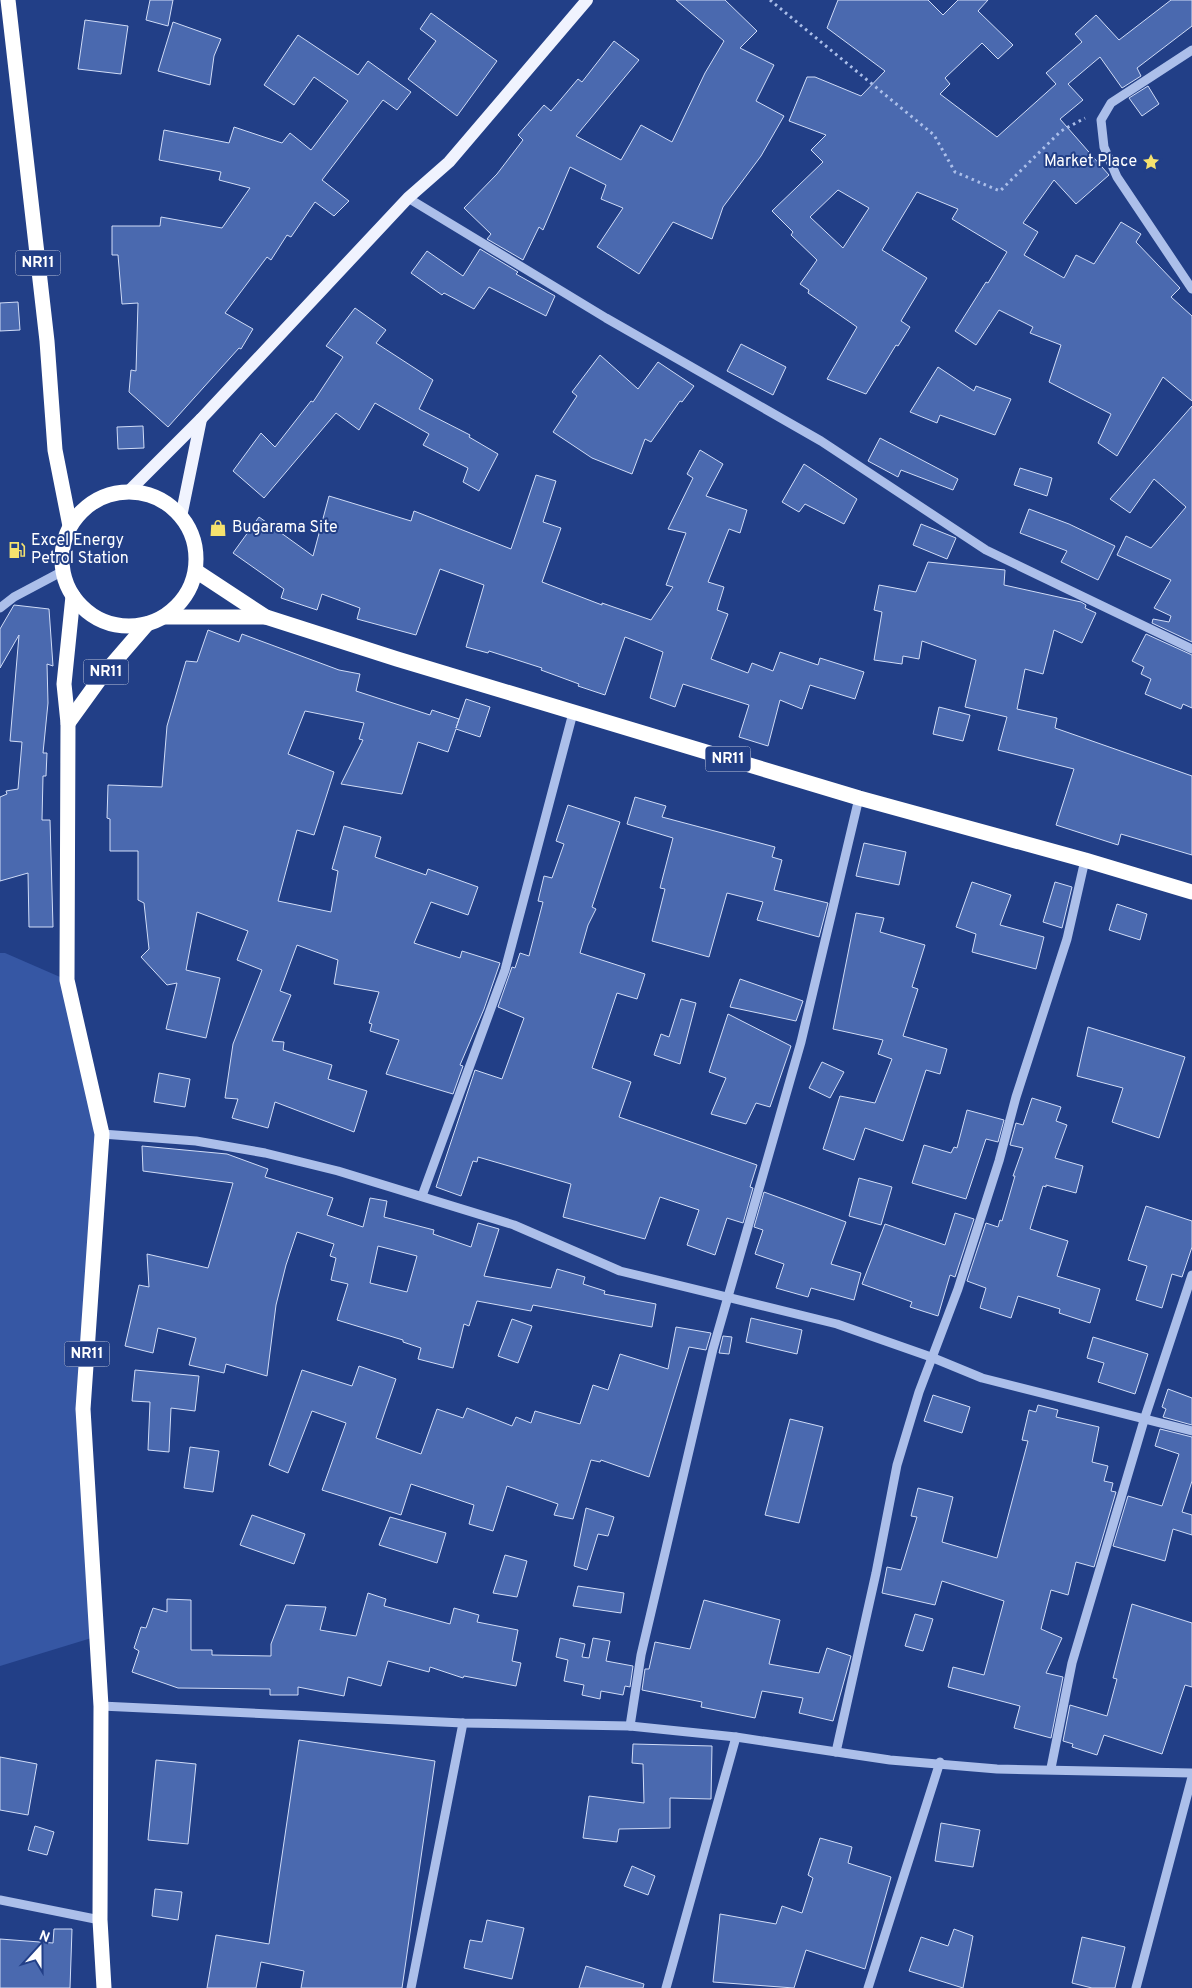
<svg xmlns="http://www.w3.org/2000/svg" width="1192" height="1988" font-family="Overpass,sans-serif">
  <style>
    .green { fill: #3657a4 }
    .building { fill: #4a69af; stroke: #d0dcf7; fill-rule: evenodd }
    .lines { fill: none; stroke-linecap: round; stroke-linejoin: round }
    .path { stroke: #acbfea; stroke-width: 3; stroke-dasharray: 2.5 4; stroke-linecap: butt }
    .minor { stroke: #acbfea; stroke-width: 9 }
    .major { stroke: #f0f3fe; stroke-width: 12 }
    .highway { stroke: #fff; stroke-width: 15 }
    .labels { text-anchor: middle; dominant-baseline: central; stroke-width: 4; stroke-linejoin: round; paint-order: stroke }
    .shield { fill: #223f87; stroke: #bdc5db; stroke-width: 1 }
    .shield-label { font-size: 15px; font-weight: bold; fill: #fff }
    .poi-label { font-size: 16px; fill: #fff; stroke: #223f87; text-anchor: start }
  </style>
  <rect width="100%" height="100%" fill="#223f87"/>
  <!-- green -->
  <path class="green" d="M0,953H5L67,980L102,1134L83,1409L98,1636L0,1666Z"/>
  <!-- building -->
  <g class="building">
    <path d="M150,0H173L168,26L146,20Z"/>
    <path d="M676,0H725L757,31L740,48L774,65L756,101L784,116L761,156L723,207L712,239L673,222L639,274L597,247L623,208L601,199L606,185L570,167L543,230L539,227L523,260L487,239L491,234L464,208L497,174L523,140L518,135L544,105L551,111L578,79L582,82L614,41L639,60L576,136L621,160L641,125L672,142L705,73L724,41Z"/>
    <path d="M838,0H928L943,15L958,0H988L978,11L1013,45L998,59L982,43L945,78L950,84L940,94L997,137L1056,84L1046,73L1082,42L1075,34L1096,15L1119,40L1171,0H1192V26L1137,68L1141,76L1122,88L1100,57L1068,84L1083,100L1060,119L1109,175L1076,204L1054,180L1023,223L1038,232L1024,255L1064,278L1076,255L1094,264L1121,222L1141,234L1136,242L1180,288L1171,297L1192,316V401L1163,377L1117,456L1098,443L1111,414L1049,382L1061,345L1030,333L1033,327L999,310L976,345L955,331L986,282L988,283L1007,252L952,219L958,209L917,192L882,250L927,278L901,321L910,327L898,346L896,345L866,394L827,379L857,327L808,293L809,290L800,284L817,260L791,235L793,232L772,211L823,162L811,150L826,135L789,121L807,77H815L861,96L885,71L827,28ZM838,190L869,208L843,248L810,217Z"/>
    <path d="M431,13L497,61L457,116L408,79L436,41L420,29Z"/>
    <path d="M85,20L128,26L121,74L78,69Z"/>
    <path d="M173,22L221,39L214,56L210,85L158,71Z"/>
    <path d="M298,35L358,75L368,61L411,92L397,110L383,100L322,180L349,201L334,216L315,202L291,237L287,235L271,260L267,257L225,313L253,329L241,349L239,348L168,427L129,392L131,370L136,371L138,303L122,304L118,255H112V226H160L161,217L222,228L250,188L219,180L221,172L159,160L164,130L229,143L234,127L282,143L290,133L311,150L348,101L314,77L294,105L264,85Z"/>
    <path d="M1148,86L1159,104L1142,116L1129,98Z"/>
    <path d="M480,249L518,272L516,274L555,296L546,316L489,287L474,309L444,293L442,295L411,273L427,251L463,276Z"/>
    <path d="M18,302L20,330L0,331V303Z"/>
    <path d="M355,308L386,330L376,343L433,380L419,409L470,435L469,437L498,454L479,491L463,482L468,468L423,445L429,434L375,403L359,430L336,413L264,498L233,471L261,433L275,447L311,401L313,402L343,357L326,346Z"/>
    <path d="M741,344L786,367L773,395L727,371Z"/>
    <path d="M600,355L638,389L658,362L694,386L682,402L680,401L651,442L645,439L632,474L592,458L553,432L577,396L572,392Z"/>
    <path d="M938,367L974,391L976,386L1011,399L995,435L940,415L937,423L910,412Z"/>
    <path d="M1192,406V642L1152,623L1153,619L1169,622L1171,616L1154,608L1171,580L1117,555L1126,536L1151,548L1186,507L1154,479L1130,513L1110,499Z"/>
    <path d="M143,426L144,448L118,449L117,427Z"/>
    <path d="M880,438L958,479L953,490L901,470L898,477L868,461Z"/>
    <path d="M700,450L723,464L706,496L747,510L740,533L729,529L708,582L724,587L717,610L728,614L711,659L748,673L752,663L773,671L780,652L818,665L820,658L864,672L855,699L810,685L802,709L780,700L768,746L739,737L749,705L683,684L675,707L650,698L663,652L625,637L605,695L578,686L579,684L541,670L542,668L489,651L488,653L466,647L484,585L440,569L416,635L357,619L360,608L322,594L317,610L281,598L284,589L233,553L259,517L313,556L329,496L411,521L414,511L511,549L536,475L556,481L543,522L561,528L542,582L602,605V603L651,620L673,587L666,585L686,533L668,529L693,478L687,474Z"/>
    <path d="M804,464L857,499L844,524L805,504L799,512L782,502Z"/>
    <path d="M1020,468L1052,478L1047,496L1014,485Z"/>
    <path d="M1029,509L1069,524L1115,546L1098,580L1061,562L1067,551L1020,533Z"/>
    <path d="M921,524L956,538L947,559L913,545Z"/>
    <path d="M928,562L1005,570L1004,585L1081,602L1086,605L1085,608L1096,613L1082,643L1054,630L1043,674L1025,669L1017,709L1057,718L1055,728L1192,776V855L1121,834L1118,845L1056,825L1074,769L998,750L1007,717L965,707L976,660L922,641L919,659L903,656L902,664L874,660L882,612L874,610L879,585L916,592Z"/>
    <path d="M14,605L49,609L53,666L47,664L48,703L43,753H47L46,776H43L42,820H50L53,927H29L28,873L0,881V797L7,794L6,791L18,789L22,742L10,741L19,635L0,668V629Z"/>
    <path d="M208,630L239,642L242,634L339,670L360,674L356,691L430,715L432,710L459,719L456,728L466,699L490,707L480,737L456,729L448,752L418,742L402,794L341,784L363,740L359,739L364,723L305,711L288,754L334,772L314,835L297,830L278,901L331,912L338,871L332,869L344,826L381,837L375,857L426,875L428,869L478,887L468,915L431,902L414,943L460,958L462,951L500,963L484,1009L460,1065L463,1066L453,1094L386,1074L399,1040L370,1031L372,1024L369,1023L379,992L334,984L338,960L297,945L280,991L291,995L272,1041L284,1042L283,1050L332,1065L328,1079L367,1091L354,1132L275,1102L268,1128L232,1118L238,1099L225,1098L233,1044L262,970L237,960L248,931L197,912L186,970L220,978L206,1038L166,1029L177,983L167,985L141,957L149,949L144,903L138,900V851H110V819L107,818L108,785L162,787L167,726L186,661L197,662Z"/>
    <path d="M1146,634L1192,655V708L1183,704L1181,709L1145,694L1151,679L1141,674L1144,667L1132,661Z"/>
    <path d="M939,707L970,715L963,741L933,734Z"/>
    <path d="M635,797L666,806L662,817L775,847L772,857L782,860L774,890L828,903L819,937L757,920L763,902L727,893L709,957L652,941L665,889L660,888L673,838L627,824Z"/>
    <path d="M568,805L620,822L592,907L596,909L588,925L580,953L645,974L637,999L617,993L592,1068L631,1082L619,1117L757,1165L750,1187L753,1188L743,1223L727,1218L715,1255L687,1245L699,1210L660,1197L645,1239L563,1217L571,1184L478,1157L477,1162L473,1161L461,1196L436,1187L475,1070L502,1079L524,1018L498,1007L512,967L515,968L520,953L529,956L543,902L538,901L544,876L552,878L564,844L556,841Z"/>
    <path d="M864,843L906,852L899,885L856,876Z"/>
    <path d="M972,882L1011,895L1000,925L1044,937L1036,969L972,952L976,934L956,927Z"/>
    <path d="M1055,882L1072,887L1062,928L1043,922Z"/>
    <path d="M1117,904L1147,914L1140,940L1109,930Z"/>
    <path d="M856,913L884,918L880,932L925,945L912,987L918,989L903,1036L947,1049L940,1074L926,1070L903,1141L865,1128L854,1160L823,1149L840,1096L875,1103L892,1059L878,1054L883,1040L833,1029Z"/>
    <path d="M740,979L803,1001L796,1021L730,1007Z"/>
    <path d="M681,999L696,1003L680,1064L654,1055L661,1034L669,1037Z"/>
    <path d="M728,1014L791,1046L770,1107L756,1103L746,1124L711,1114L726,1078L709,1072Z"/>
    <path d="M1088,1027L1185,1057L1159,1138L1112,1122L1123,1088L1077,1076Z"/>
    <path d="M822,1062L844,1072L830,1098L809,1088Z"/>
    <path d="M159,1073L190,1079L185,1107L154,1102Z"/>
    <path d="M1032,1098L1061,1107L1056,1121L1067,1125L1055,1158L1083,1166L1076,1193L1046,1185V1187L1043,1186L1030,1229L1068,1241L1057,1276L1100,1289L1090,1323L1059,1313L1060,1309L1018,1296L1011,1318L980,1308L986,1288L967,1281L986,1223L998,1227L1000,1220L1002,1221L1015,1176H1013L1023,1148L1010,1145L1016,1123L1023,1125Z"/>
    <path d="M967,1110L1004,1120L998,1142L986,1139L966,1199L912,1183L924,1145L951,1153L954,1147L957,1148Z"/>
    <path d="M142,1146L227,1154L268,1169L265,1177L333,1198L327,1215L363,1227L370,1198L387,1201L384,1217L434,1230L433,1234L471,1247L478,1223L499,1229L484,1276L551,1288L557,1269L585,1277L583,1284L605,1291L604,1294L656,1304L652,1327L533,1305L531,1311L477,1301L469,1326L464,1324L453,1368L418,1359L421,1348L403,1342V1340L337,1320L348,1284L331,1280L336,1258L330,1256L334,1244L297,1232L286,1265L276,1305L267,1376L226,1364L224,1373L189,1365L196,1338L158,1328L153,1353L125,1346L139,1285L149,1287L147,1254L208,1268L233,1183L143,1171ZM378,1246L417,1256L407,1292L370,1283Z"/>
    <path d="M859,1178L892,1187L881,1225L849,1216Z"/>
    <path d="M764,1192L846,1222L831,1264L861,1273L854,1300L811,1288L808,1297L776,1288L784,1264L755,1254L763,1230L754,1227Z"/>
    <path d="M1146,1206L1192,1221V1247L1182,1277L1172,1274L1162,1308L1136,1300L1147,1266L1128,1260Z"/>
    <path d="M955,1213L974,1219L955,1277L950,1275L938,1316L910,1307L912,1302L862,1284L885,1224L945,1245Z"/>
    <path d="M751,1318L802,1330L797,1354L746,1342Z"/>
    <path d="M512,1319L532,1326L518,1363L498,1356Z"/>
    <path d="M676,1327L711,1333L706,1350L689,1347L649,1477L601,1460L600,1462L591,1460L573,1519L554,1515L558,1504L507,1486L493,1531L469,1524L474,1505L411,1484L401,1515L322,1490L346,1423L312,1411L288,1473L269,1465L302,1370L352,1386L359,1366L396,1379L376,1438L421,1454L437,1409L463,1418L467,1408L512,1426L516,1417L531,1423L535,1411L580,1424L593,1385L608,1390L620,1354L668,1369Z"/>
    <path d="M723,1336L732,1337L729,1354L719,1353Z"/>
    <path d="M1093,1337L1148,1354L1135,1394L1098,1382L1104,1363L1087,1358Z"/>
    <path d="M135,1370L199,1376L195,1411L171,1408L169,1452L148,1450L150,1402L132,1401Z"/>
    <path d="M1168,1389L1192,1398V1425L1163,1417L1166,1409L1162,1407Z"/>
    <path d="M933,1395L970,1407L962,1433L924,1421Z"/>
    <path d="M1038,1405L1058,1410L1056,1417L1099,1427L1092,1462L1108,1466L1104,1481L1113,1483L1111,1491L1116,1492L1094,1567L1076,1562L1068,1595L1051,1590L1041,1629L1062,1638L1046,1673L1063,1677L1051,1738L1014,1728L1020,1706L948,1687L953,1667L984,1675L1004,1601L942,1581L935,1605L882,1593L887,1567L901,1570L917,1517L911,1516L918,1488L953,1497L942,1542L997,1558L1028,1441L1022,1440L1029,1410L1036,1412Z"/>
    <path d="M790,1419L823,1427L799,1523L765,1515Z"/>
    <path d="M1160,1429L1192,1437V1481L1182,1512L1192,1515V1535L1173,1529L1165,1561L1113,1546L1128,1496L1162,1506L1179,1454L1155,1446Z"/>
    <path d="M190,1447L219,1451L213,1492L184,1488Z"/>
    <path d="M586,1508L614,1517L608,1536L598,1534L587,1570L574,1566Z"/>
    <path d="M252,1515L305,1534L294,1564L240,1545Z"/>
    <path d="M390,1517L446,1533L437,1563L379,1545Z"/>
    <path d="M505,1555L527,1561L517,1597L493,1593Z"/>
    <path d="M578,1586L624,1593L621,1613L573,1606Z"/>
    <path d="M368,1593L386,1599L384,1606L450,1624L454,1608L479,1615L477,1622L518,1630L512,1661L521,1663L516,1686L464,1676L463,1678L430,1667L429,1672L388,1661L381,1686L348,1677L344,1696L298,1687V1695H270V1689L178,1688L132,1672L139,1651L134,1648L141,1627L146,1628L153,1608L167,1612V1599L191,1600V1650H212V1655L271,1656V1644L286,1605L326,1607L320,1630L356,1636Z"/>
    <path d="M704,1600L780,1620L769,1664L819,1673L827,1648L851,1656L833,1721L799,1713L803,1698L762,1691L755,1718L701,1707L702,1702L642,1690L645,1669H649L655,1642L690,1649Z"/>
    <path d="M1132,1604L1192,1623V1687L1185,1685L1162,1754L1104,1735L1097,1755L1072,1747L1073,1744L1063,1741L1070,1705L1107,1716L1117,1679L1113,1678Z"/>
    <path d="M915,1614L933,1619L923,1651L905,1646Z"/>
    <path d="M560,1638L585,1644L582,1657L589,1658L593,1638L610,1641L606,1661L633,1666L630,1687L625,1686L623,1695L601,1691L600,1699L582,1695L584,1685L564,1681L568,1660L556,1657Z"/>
    <path d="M299,1740L435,1761L402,1988H301L304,1971L261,1962L256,1988H207L216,1935L269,1944Z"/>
    <path d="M633,1744L712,1746L711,1799L670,1798V1828L619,1829L617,1842L583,1838L589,1796L644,1803L643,1764L632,1763Z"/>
    <path d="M0,1757L37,1764L28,1815L0,1810Z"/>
    <path d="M156,1760L196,1764L188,1844L148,1840Z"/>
    <path d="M941,1823L980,1830L973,1867L935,1861Z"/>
    <path d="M35,1826L54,1832L47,1855L28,1850Z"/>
    <path d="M820,1838L852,1847L848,1863L891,1877L865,1969L806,1950L794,1988L713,1982L720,1914L776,1924L782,1906L802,1913L813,1878L808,1875Z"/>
    <path d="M632,1866L655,1876L648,1895L624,1886Z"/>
    <path d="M155,1889L182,1892L178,1920L152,1916Z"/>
    <path d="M487,1920L524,1928L512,1979L464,1968L470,1940L482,1942Z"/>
    <path d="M54,1929H72L70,1988H0V1939L53,1943Z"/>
    <path d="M954,1929L973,1936L963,1988L909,1971L921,1937L948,1946Z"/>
    <path d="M1082,1937L1125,1947L1115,1988H1092L1072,1983Z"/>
    <path d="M586,1966L644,1984L643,1988H579Z"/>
  </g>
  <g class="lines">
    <!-- path -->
    <path class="path" d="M770,0L934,135L955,172L1000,191L1061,131L1085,118"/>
    <!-- minor -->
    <g class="minor">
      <path d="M1192,50L1111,103L1101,120L1104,147L1117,177L1192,289"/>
      <path d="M408,198L606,318L821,441L986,550L1192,649"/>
      <path d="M0,608L14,597L63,571"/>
      <path d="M102,1134L196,1141L265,1153L338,1171L514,1225L620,1271L837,1324L931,1357L982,1378L1192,1431"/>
      <path d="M422,1196L505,970L573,713"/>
      <path d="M101,1706L463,1723L630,1726L736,1737L890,1760L997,1769L1192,1773"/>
      <path d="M630,1726L641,1655L713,1349L801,1042L859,798"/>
      <path d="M836,1752L876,1573L897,1465L919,1392L958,1289L999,1161L1016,1097L1067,939L1085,860"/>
      <path d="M1051,1768L1072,1663L1145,1417L1192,1275"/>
      <path d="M0,1900L100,1920"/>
      <path d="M411,1988L463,1723"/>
      <path d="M666,1988L736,1737"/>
      <path d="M868,1988L940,1762"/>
      <path d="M1136,1988L1192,1777"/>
    </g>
    <!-- major -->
    <g class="major">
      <path d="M128,492L201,419L408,198L449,162L587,0"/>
      <path d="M181,517L201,419"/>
    </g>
    <!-- highway -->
    <g class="highway">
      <path d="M8,0L47,341L55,450L70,526"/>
      <circle cx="129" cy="559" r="67"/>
      <path d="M196,571L266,617L397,659L859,798L1085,860L1192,892"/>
      <path d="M73,596L64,684L68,723L67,980L102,1134L83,1409L101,1706L100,1920L104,1988"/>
      <path d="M165,617H266"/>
      <path d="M68,723L102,676L147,624"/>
    </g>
  </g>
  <!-- icons -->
  <defs>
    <g id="sight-bare" transform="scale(1.35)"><path d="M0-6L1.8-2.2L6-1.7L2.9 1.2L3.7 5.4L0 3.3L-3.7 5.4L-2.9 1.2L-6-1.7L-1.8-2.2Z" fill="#f6e26e" stroke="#223f87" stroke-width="2.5" paint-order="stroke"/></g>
    <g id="shop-bare" transform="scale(1.35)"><path d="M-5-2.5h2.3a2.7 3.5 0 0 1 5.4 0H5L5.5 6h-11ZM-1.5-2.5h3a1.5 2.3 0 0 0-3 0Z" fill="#f6e26e" stroke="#223f87" stroke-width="2.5" paint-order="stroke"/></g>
    <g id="fuel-bare" transform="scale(1.35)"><path d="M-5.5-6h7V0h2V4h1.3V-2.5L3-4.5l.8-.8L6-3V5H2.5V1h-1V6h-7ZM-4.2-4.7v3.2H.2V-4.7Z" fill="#f6e26e" stroke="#223f87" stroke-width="2.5" paint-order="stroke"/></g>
  </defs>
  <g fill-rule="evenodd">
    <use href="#sight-bare" x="1151" y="162"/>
    <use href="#shop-bare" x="218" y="528"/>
    <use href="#fuel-bare" x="17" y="550"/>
  </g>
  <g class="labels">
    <!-- shield labels -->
    <g class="shield">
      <rect x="15.5" y="250.5" width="45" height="25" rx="4"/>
      <rect x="83.5" y="659.5" width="45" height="25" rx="4"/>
      <rect x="705.5" y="746.5" width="45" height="25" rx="4"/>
      <rect x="64.5" y="1341.5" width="45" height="25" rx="4"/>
    </g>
    <g class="shield-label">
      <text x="38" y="263">NR11</text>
      <text x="106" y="672">NR11</text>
      <text x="728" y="759">NR11</text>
      <text x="87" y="1354">NR11</text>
    </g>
    <!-- poi labels -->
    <g class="poi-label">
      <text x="1137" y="162" text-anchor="end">Market Place</text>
      <text x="232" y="528">Bugarama Site</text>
      <text x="31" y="541">Excel Energy<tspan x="31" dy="18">Petrol Station</tspan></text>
    </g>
  </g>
  <!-- north arrow -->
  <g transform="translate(40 1948) rotate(21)" stroke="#223f87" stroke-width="4" paint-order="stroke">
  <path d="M0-4L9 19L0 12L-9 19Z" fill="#ffffff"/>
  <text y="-8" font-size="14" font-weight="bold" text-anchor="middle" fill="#ffffff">N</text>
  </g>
</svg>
